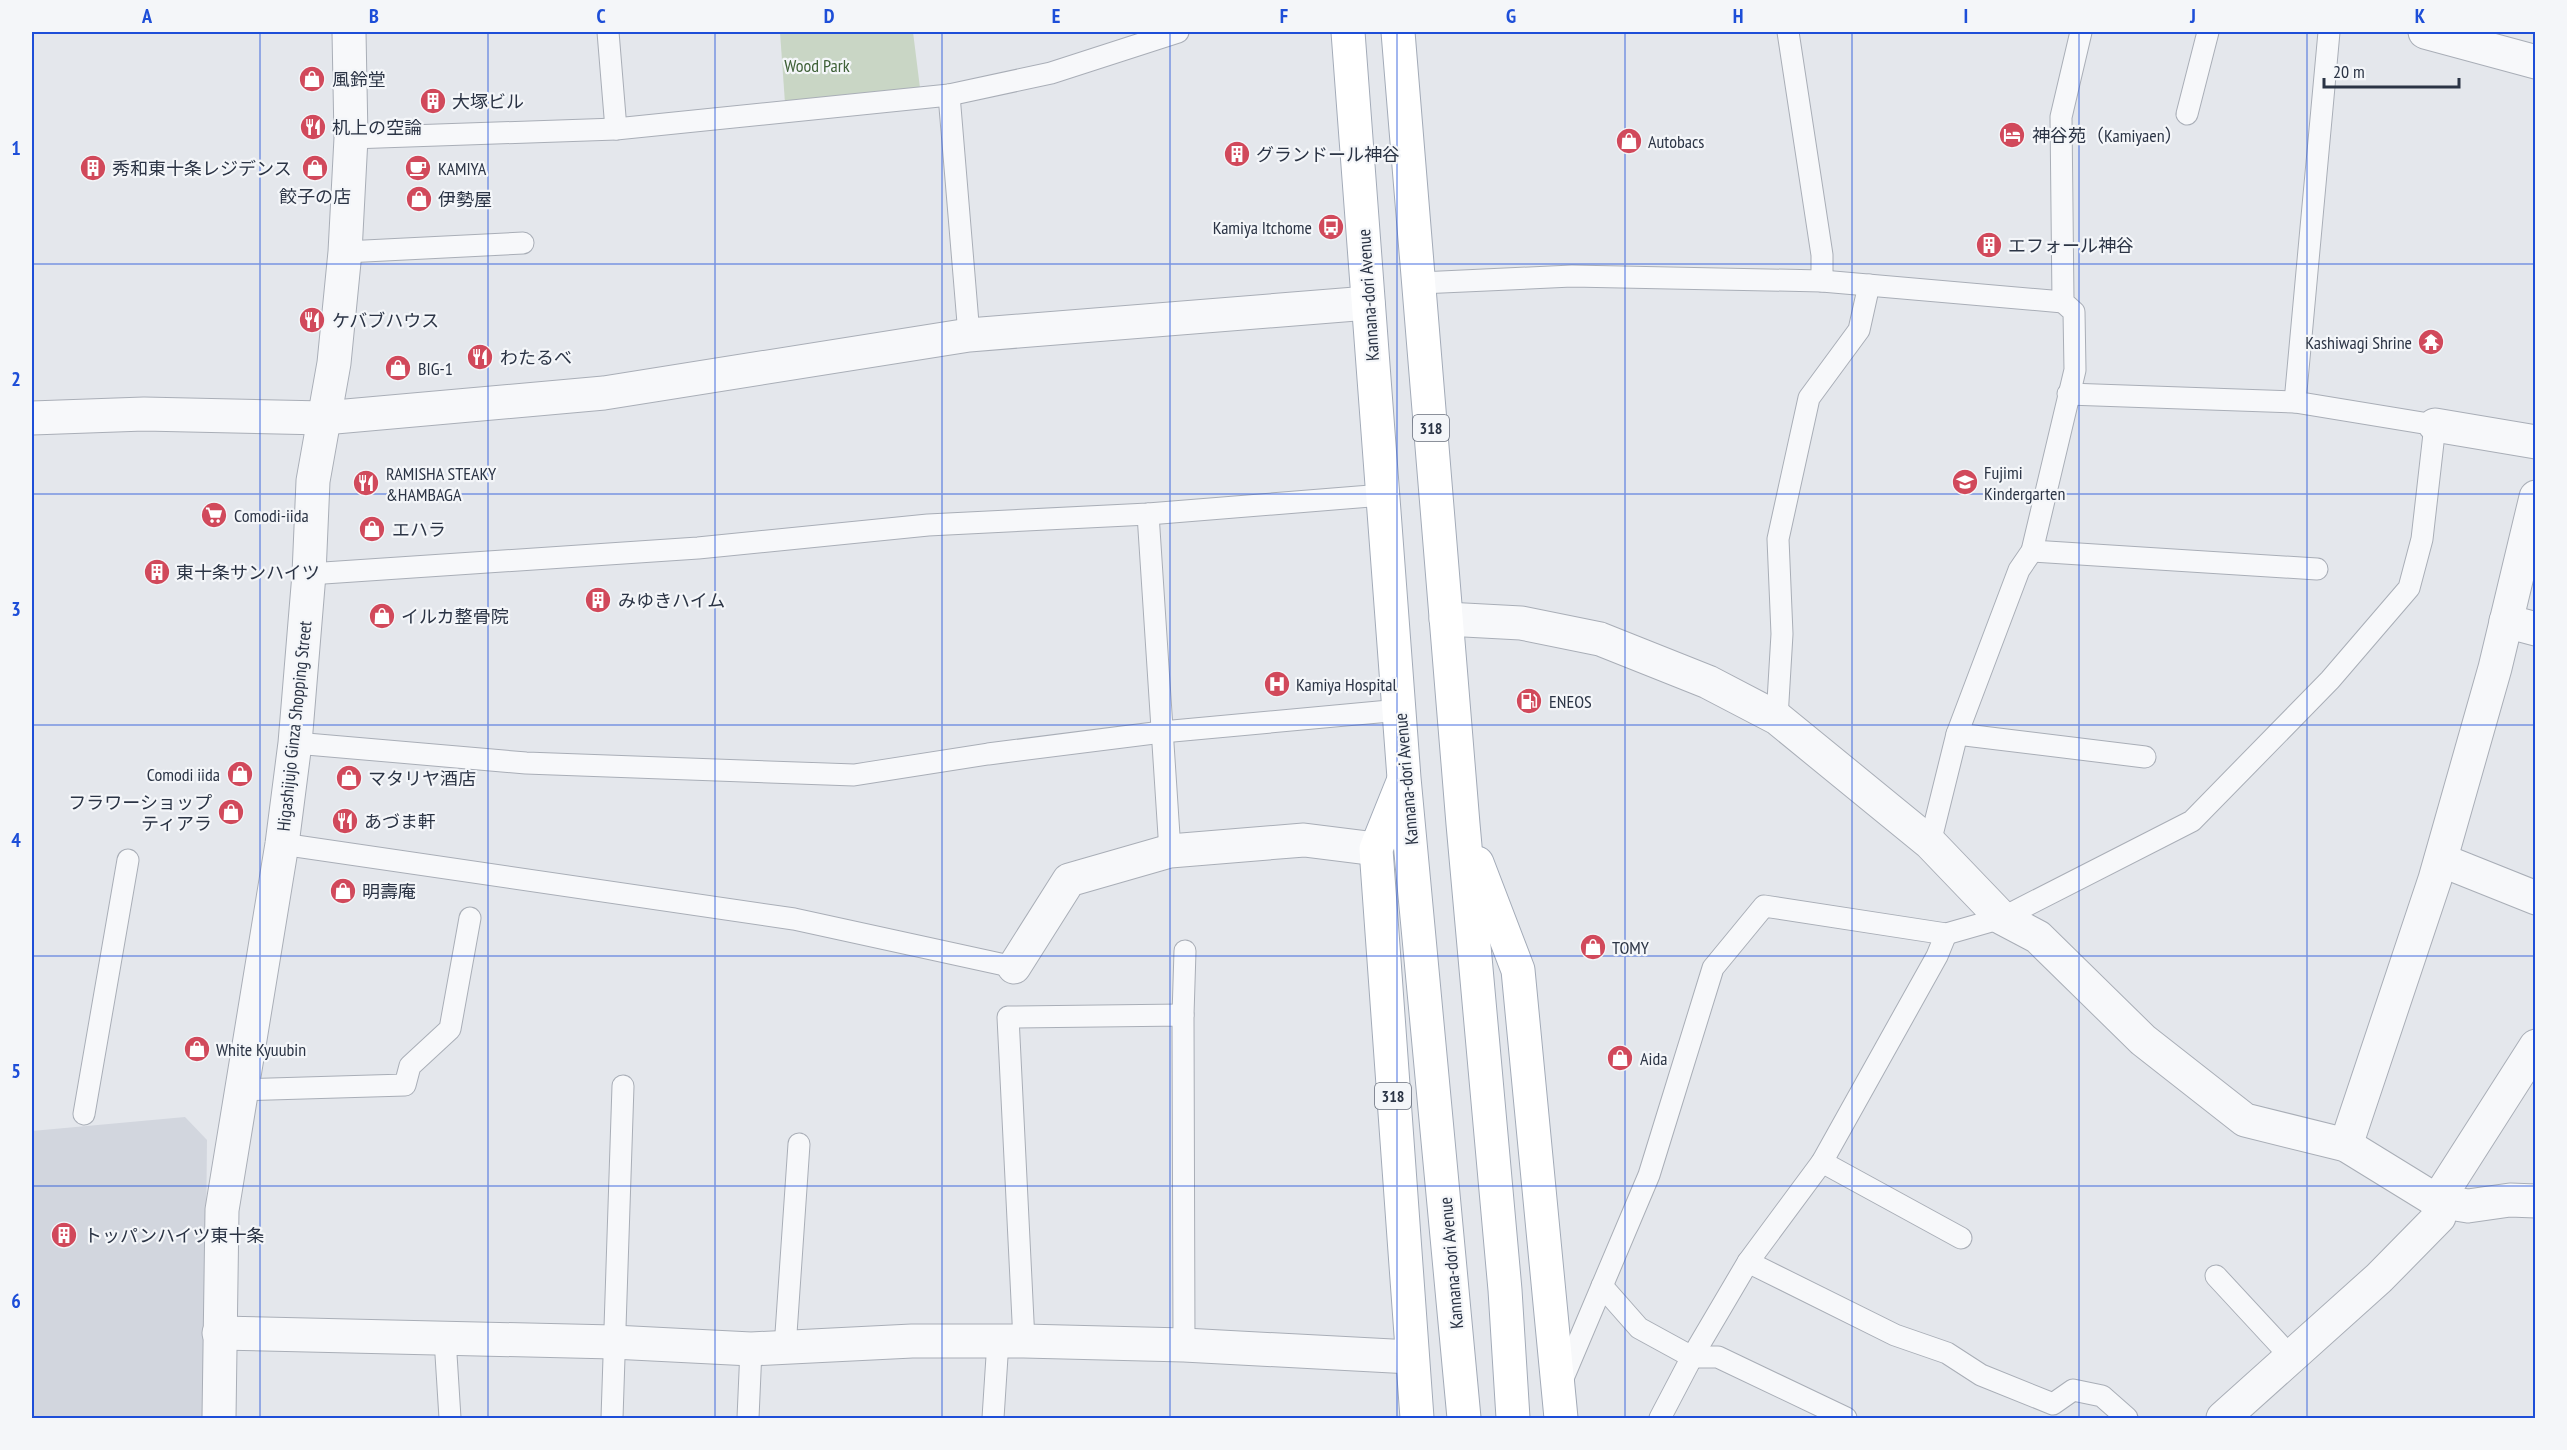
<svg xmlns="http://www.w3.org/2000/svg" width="2567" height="1450" font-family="'PT Sans Narrow','Noto Sans JP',sans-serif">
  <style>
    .built { fill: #d2d6de }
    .green { fill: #c9d6c5 }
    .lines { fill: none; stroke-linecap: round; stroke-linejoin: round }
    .service-casing { stroke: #a9aeb7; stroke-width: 23 }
    .minor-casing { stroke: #a9aeb7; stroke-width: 35 }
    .tertiary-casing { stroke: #a9aeb7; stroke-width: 35 }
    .primary-casing { stroke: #a3abb8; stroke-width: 35 }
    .service { stroke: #f7f8fa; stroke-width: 21 }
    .minor { stroke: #f7f8fa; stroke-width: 33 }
    .tertiary { stroke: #f7f8fa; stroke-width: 33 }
    .primary { stroke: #fff; stroke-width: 33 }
    .grid { fill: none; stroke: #1d4ed8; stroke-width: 1.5; stroke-opacity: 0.55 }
    .labels { text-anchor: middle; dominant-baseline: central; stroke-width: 4.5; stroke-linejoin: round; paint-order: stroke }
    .shield { fill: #f4f6f9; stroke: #676e7b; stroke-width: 1.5 }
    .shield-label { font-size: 16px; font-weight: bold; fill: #2b3445 }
    .park-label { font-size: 18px; fill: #3f6138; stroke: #f4f6f9 }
    .poi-label { font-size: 18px; fill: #2b3445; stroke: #f4f6f9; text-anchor: start }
    .street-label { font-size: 18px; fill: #2b3445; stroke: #f4f6f9 }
    .neatline { fill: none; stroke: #1d4ed8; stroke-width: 2 }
    .grid-label { font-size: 20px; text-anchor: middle; font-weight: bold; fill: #1d4ed8 }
  </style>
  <rect width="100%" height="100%" fill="#e4e7ec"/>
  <!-- built -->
  <path class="built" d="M185,1117L207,1140L204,1418H32V1131Z"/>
  <!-- green -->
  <path class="green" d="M780,32H913L920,88L785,103Z"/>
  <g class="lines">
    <!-- service casing -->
    <g class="service-casing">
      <g id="service">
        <path d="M608,32L616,129"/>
        <path d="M1788,32L1822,255V281"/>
        <path d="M949,95L969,335"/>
        <path d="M2187,114L2208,32"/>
        <path d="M351,138L616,129L949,95L1051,73L1178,32"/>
        <path d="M345,252L523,243"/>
        <path d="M1420,283L1572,276L1822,281L2063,302"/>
        <path d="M2068,394L2295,402"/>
        <path d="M1148,514L1170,851"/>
        <path d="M2032,551L2317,569"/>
        <path d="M309,574L698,548L928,525L1148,514L1383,495"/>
        <path d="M1777,718L1782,634L1778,539L1809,398L1859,330L1869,285"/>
        <path d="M1957,734L2145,757"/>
        <path d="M295,743L526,763L854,775L988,754L1162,732L1400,710"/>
        <path d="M1930,843L1957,734L2019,570L2032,551L2075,370L2074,312L2063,302L2061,117L2081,32"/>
        <path d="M282,844L794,919L1014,967"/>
        <path d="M1183,1015L1185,951"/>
        <path d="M240,1090L405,1085L410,1066L450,1029L470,918"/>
        <path d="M84,1114L128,860"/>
        <path d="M1822,1162L1961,1238"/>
        <path d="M1748,1262L1895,1335L1947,1353L1981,1375L2053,1404L2073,1390L2102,1396L2127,1418"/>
        <path d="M2216,1276L2291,1357"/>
        <path d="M1602,1286L1639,1328L1692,1357H1718L1846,1418"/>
        <path d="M445,1339L450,1418"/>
        <path d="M1024,1341L1008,1017L1183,1015L1184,1345"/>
        <path d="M785,1348L799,1144"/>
        <path d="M1561,1383L1649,1175L1713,968L1764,906L1946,934L2002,918L2192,821L2330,680L2409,588L2422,539L2435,425L2295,402L2329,32"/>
        <path d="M612,1418L623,1086"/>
        <path d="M748,1418L751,1349"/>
        <path d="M993,1418L998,1341"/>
        <path d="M1660,1418L1692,1357L1748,1262L1822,1162L1937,956L1946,934"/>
      </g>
    </g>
    <!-- minor casing -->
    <g class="minor-casing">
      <g id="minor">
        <path d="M32,418L144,414L324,418L604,393L969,335L1368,303"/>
        <path d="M2435,425L2536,442"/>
        <path d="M1446,619L1521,623L1600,639L1708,682L1777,718L1930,843L2002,918L2038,937L2143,1040L2245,1120L2346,1145L2437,1201L2468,1206L2510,1200L2536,1201"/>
        <path d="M2506,621L2536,629"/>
        <path d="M2441,860L2536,898"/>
        <path d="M1014,967L1069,880L1170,851L1304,840L1376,849"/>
        <path d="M2346,1145L2435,879L2495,668L2536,497"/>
        <path d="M219,1333L613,1342L751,1349L912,1341H1024L1184,1345L1411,1357"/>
        <path d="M219,1418L222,1210L282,844L295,743L309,574L313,481L334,363L345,252L351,138L349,32"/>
        <path d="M2223,1418L2379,1278L2439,1217L2437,1201L2536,1046"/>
      </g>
    </g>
    <!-- tertiary casing -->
    <g class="tertiary-casing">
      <path id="tertiary" d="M2425,32L2536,62"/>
    </g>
    <!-- primary casing -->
    <g class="primary-casing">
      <g id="primary">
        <path d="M1348,32L1404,778L1464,1418"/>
        <path d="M1398,32L1463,824L1505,1290L1513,1418"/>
        <path d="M1403,782L1376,849L1417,1418"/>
        <path d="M1477,863L1518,970L1561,1418"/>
      </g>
    </g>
    <!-- service -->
    <use href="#service" class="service"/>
    <!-- minor -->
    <use href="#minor" class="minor"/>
    <!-- tertiary -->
    <use href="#tertiary" class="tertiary"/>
    <!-- primary -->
    <use href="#primary" class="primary"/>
  </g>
  <!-- grid -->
  <path class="grid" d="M260,32V1418M488,32V1418M715,32V1418M942,32V1418M1170,32V1418M1397,32V1418M1625,32V1418M1852,32V1418M2079,32V1418M2307,32V1418M32,264H2536M32,494H2536M32,725H2536M32,956H2536M32,1186H2536"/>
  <!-- icons -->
  <defs>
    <g id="shop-disc" transform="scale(1.35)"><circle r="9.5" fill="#d1495b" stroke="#f4f6f9"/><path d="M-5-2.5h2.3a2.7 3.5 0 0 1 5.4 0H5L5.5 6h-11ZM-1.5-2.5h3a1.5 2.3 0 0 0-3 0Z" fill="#fff"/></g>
    <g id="building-disc" transform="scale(1.35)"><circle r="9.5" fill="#d1495b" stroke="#f4f6f9"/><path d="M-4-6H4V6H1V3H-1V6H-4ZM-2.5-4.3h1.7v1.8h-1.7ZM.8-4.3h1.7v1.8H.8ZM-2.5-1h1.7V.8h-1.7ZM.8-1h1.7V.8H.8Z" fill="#fff"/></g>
    <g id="restaurant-disc" transform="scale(1.35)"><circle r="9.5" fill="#d1495b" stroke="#f4f6f9"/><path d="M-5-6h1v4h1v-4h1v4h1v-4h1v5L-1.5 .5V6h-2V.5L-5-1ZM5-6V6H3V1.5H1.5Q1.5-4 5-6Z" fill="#fff"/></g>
    <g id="hotel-disc" transform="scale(1.35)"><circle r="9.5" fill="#d1495b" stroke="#f4f6f9"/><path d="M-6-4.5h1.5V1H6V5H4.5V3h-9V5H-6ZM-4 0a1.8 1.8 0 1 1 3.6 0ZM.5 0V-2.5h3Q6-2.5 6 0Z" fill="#fff"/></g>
    <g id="cafe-disc" transform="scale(1.35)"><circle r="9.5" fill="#d1495b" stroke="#f4f6f9"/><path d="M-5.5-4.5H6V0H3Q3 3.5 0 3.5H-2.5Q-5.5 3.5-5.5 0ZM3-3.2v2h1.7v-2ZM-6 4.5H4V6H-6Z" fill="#fff"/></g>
    <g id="bus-disc" transform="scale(1.35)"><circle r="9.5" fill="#d1495b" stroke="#f4f6f9"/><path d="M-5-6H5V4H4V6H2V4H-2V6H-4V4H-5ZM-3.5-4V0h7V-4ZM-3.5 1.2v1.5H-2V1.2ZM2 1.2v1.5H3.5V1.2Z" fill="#fff"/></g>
    <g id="temple-disc" transform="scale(1.35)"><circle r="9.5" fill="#d1495b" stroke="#f4f6f9"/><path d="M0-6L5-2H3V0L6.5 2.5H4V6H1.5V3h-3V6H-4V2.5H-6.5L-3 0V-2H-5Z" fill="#fff"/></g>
    <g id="school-disc" transform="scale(1.35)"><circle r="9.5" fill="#d1495b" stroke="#f4f6f9"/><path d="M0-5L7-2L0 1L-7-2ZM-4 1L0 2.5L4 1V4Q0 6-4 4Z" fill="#fff"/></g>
    <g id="supermarket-disc" transform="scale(1.35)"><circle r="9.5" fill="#d1495b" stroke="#f4f6f9"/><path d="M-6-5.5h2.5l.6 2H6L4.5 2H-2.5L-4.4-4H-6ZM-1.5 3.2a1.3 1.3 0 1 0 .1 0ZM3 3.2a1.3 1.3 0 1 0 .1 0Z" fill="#fff"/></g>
    <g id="hospital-disc" transform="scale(1.35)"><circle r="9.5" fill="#d1495b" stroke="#f4f6f9"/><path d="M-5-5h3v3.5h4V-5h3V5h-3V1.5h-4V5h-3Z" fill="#fff"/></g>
    <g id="fuel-disc" transform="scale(1.35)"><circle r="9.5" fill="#d1495b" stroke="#f4f6f9"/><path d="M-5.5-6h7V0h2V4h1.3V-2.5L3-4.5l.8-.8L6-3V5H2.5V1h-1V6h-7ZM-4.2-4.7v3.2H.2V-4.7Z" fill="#fff"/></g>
  </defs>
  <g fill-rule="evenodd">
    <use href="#shop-disc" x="312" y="79"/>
    <use href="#building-disc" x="433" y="101"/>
    <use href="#restaurant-disc" x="313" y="127"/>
    <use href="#hotel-disc" x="2012" y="135"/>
    <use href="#shop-disc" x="1629" y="141"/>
    <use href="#building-disc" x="1237" y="154"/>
    <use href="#building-disc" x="93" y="168"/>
    <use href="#shop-disc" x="315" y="168"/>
    <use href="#cafe-disc" x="418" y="168"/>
    <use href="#shop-disc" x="419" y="199"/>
    <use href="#bus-disc" x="1331" y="227"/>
    <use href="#building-disc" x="1989" y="245"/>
    <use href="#restaurant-disc" x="312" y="320"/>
    <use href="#temple-disc" x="2431" y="342"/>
    <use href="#restaurant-disc" x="480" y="357"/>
    <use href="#shop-disc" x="398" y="368"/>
    <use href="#school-disc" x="1965" y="482"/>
    <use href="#restaurant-disc" x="366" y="483"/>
    <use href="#supermarket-disc" x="214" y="515"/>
    <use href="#shop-disc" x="372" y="529"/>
    <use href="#building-disc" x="157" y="572"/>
    <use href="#building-disc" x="598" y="600"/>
    <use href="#shop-disc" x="382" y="616"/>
    <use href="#hospital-disc" x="1277" y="684"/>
    <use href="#fuel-disc" x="1529" y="701"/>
    <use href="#shop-disc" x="240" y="774"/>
    <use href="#shop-disc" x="349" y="778"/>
    <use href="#shop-disc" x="231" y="812"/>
    <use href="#restaurant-disc" x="345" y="821"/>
    <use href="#shop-disc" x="343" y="891"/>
    <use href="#shop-disc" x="1593" y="947"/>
    <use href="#shop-disc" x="197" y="1049"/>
    <use href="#shop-disc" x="1620" y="1058"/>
    <use href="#building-disc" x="64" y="1235"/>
  </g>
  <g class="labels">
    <!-- shield labels -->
    <g class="shield">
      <rect x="1413" y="415" width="36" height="26" rx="4.5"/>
      <rect x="1375" y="1083" width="36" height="26" rx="4.5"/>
    </g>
    <g class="shield-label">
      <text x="1431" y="428">318</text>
      <text x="1393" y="1096">318</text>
    </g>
    <!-- park labels -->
    <g class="park-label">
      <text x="817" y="65">Wood Park</text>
    </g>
    <!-- poi labels -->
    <g class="poi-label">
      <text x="332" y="79">風鈴堂</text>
      <text x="452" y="101">大塚ビル</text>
      <text x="332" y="127">机上の空論</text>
      <text x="2032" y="135">神谷苑（Kamiyaen）</text>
      <text x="1648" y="141">Autobacs</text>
      <text x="1256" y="154">グランドール神谷</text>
      <text x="112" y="168">秀和東十条レジデンス</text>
      <text x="438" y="168">KAMIYA</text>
      <text x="315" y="196" text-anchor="middle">餃子の店</text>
      <text x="438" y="199">伊勢屋</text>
      <text x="1312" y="227" text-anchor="end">Kamiya Itchome</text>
      <text x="2008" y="245">エフォール神谷</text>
      <text x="332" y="320">ケバブハウス</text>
      <text x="2412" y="342" text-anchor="end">Kashiwagi Shrine</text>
      <text x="500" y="357">わたるべ</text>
      <text x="418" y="368">BIG-1</text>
      <text x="1984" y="472">Fujimi<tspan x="1984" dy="21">Kindergarten</tspan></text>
      <text x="386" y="473">RAMISHA STEAKY<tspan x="386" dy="21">&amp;HAMBAGA</tspan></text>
      <text x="234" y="515">Comodi-iida</text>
      <text x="392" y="529">エハラ</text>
      <text x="176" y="572">東十条サンハイツ</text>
      <text x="618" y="600">みゆきハイム</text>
      <text x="401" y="616">イルカ整骨院</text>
      <text x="1296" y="684">Kamiya Hospital</text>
      <text x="1549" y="701">ENEOS</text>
      <text x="220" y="774" text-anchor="end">Comodi iida</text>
      <text x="368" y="778">マタリヤ酒店</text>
      <text x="212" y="802" text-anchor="end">フラワーショップ<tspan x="212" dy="21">ティアラ</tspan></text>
      <text x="364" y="821">あづま軒</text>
      <text x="362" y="891">明壽庵</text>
      <text x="1612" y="947">TOMY</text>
      <text x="216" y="1049">White Kyuubin</text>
      <text x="1640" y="1058">Aida</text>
      <text x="84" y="1235">トッパンハイツ東十条</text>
    </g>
    <!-- street labels -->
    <g class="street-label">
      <text transform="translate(1368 295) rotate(-94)">Kannana-dori Avenue</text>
      <text transform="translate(294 726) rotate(-84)">Higashijujo Ginza Shopping Street</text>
      <text transform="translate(1406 779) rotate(-95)">Kannana-dori Avenue</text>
      <text transform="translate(1451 1263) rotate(-95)">Kannana-dori Avenue</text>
    </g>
  </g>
  <!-- border -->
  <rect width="2567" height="1450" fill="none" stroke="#f4f6f9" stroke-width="66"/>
  <!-- scale -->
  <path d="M2324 78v9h135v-9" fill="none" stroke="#2b3445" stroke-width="3"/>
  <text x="2333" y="78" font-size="18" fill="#2b3445" stroke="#f4f6f9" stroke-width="4.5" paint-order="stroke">20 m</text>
  <rect x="33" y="33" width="2501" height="1384" class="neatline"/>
  <g class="grid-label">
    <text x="147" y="23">A</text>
    <text x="374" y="23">B</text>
    <text x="601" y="23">C</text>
    <text x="829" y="23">D</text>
    <text x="1056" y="23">E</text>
    <text x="1284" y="23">F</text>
    <text x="1511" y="23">G</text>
    <text x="1738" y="23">H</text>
    <text x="1966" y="23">I</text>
    <text x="2193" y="23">J</text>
    <text x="2420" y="23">K</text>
    <text x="16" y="155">1</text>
    <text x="16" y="386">2</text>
    <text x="16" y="616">3</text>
    <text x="16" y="847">4</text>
    <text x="16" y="1078">5</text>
    <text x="16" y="1308">6</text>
  </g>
</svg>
